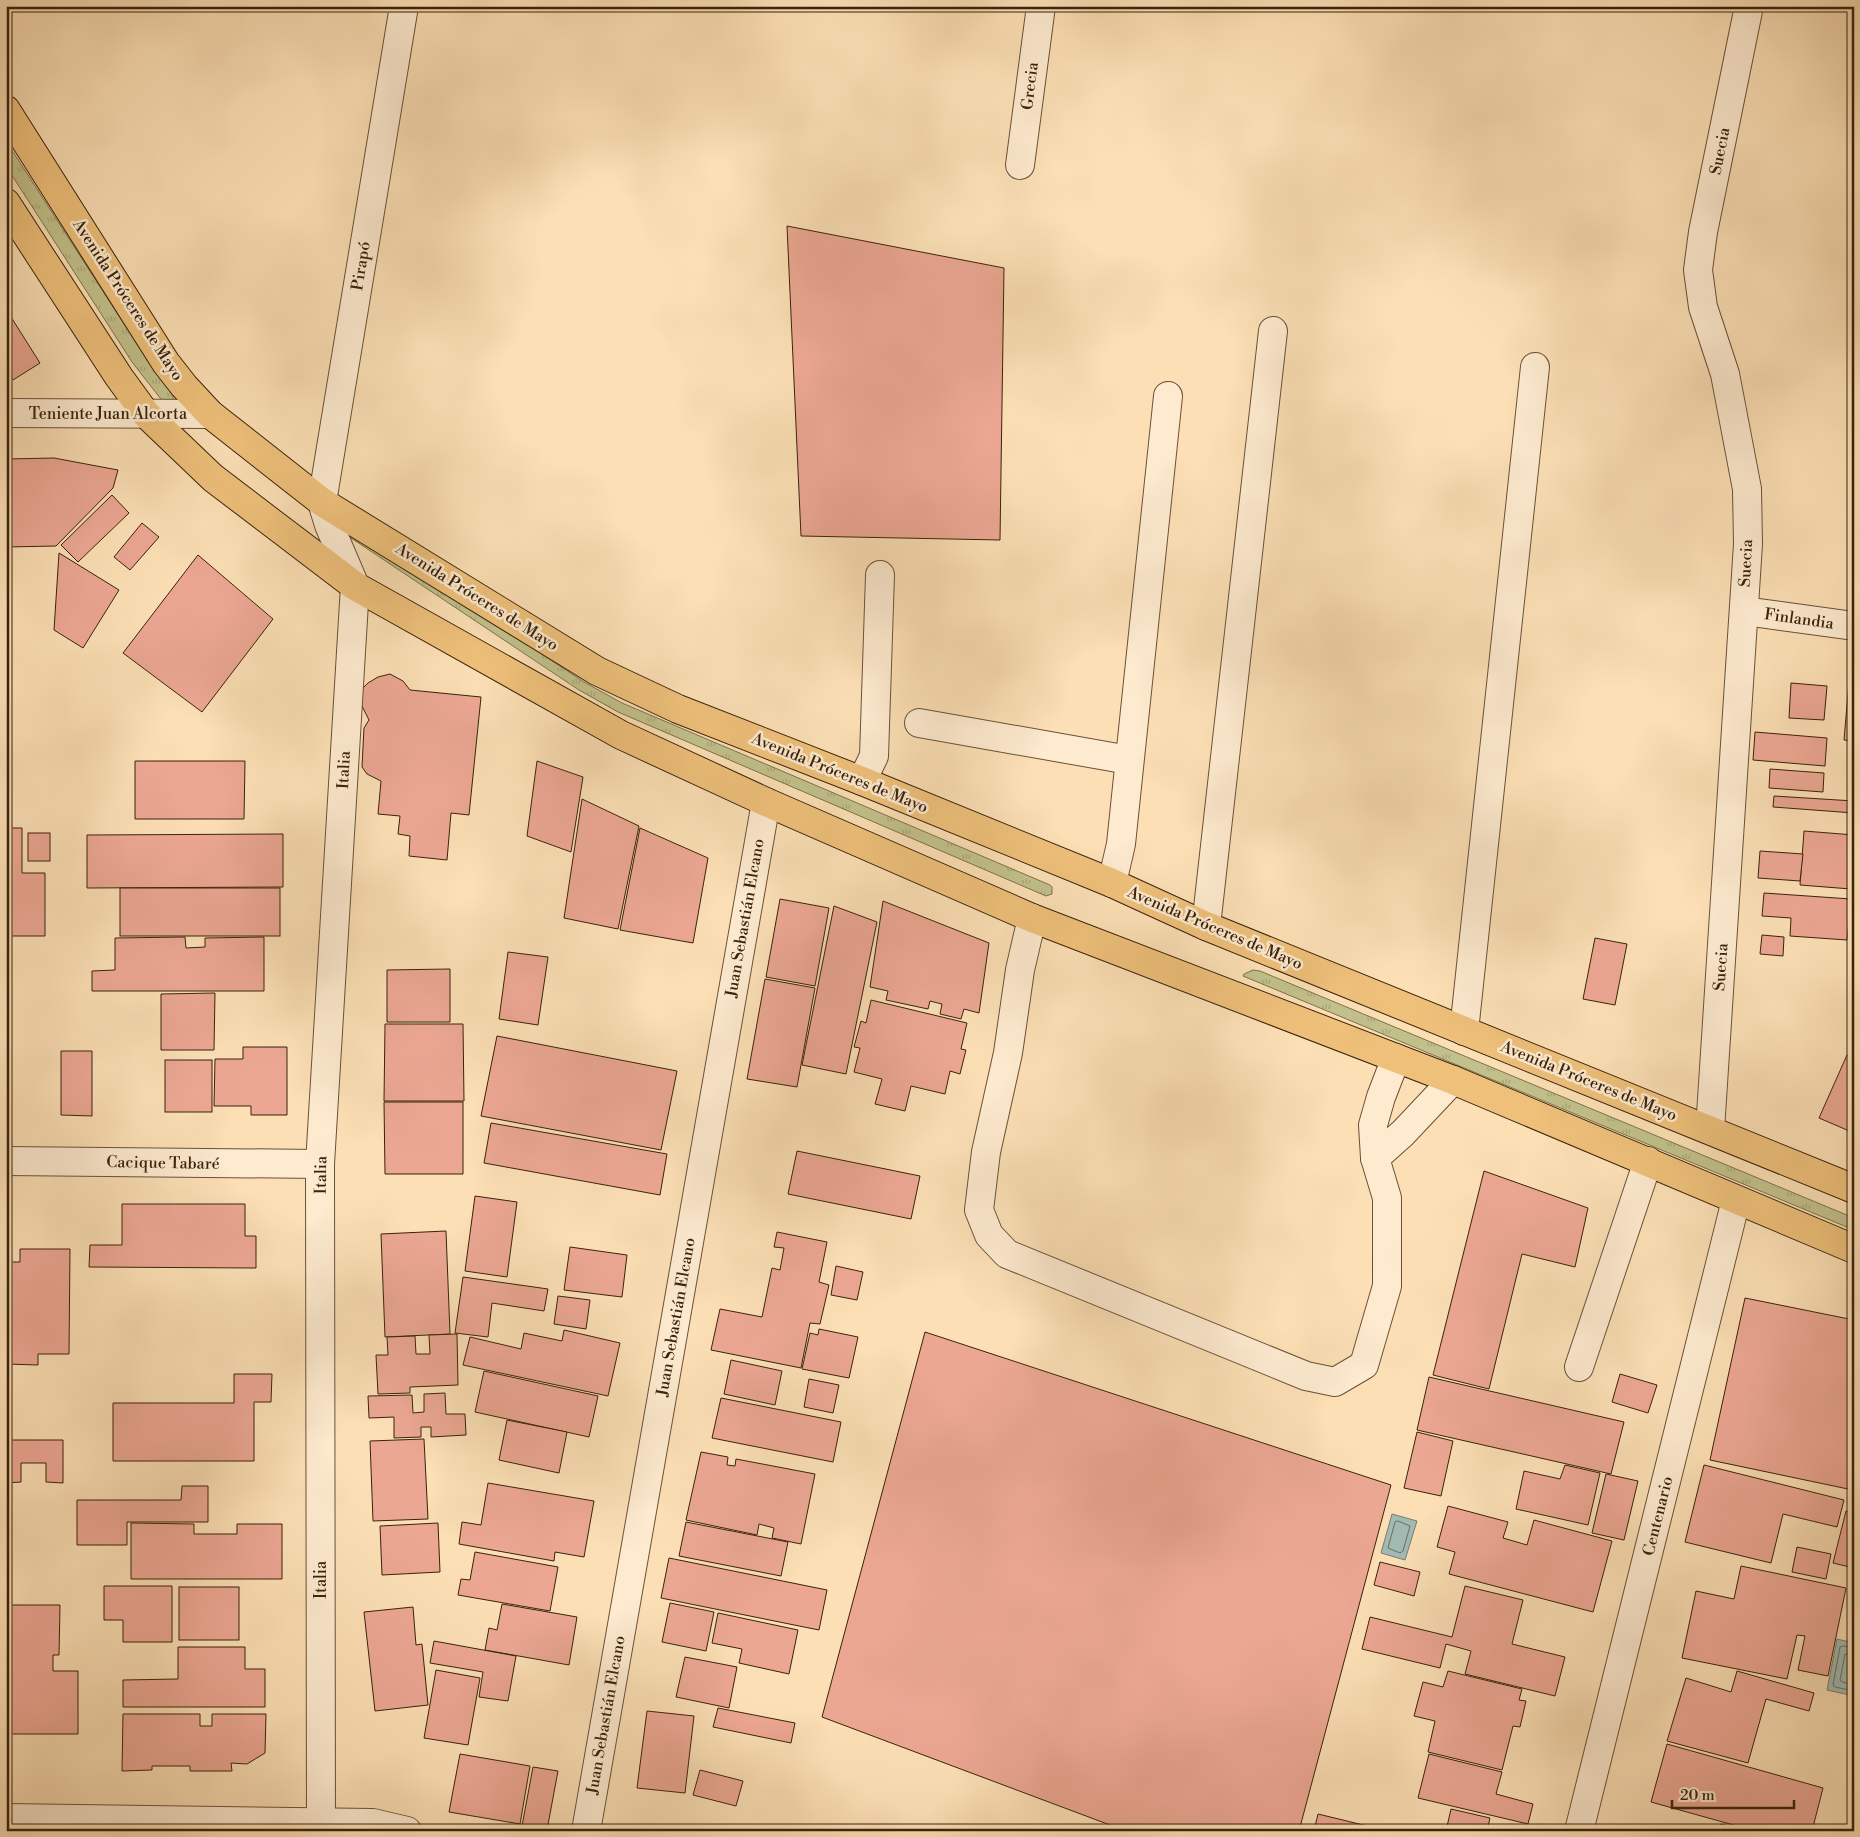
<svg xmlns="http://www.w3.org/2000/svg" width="1860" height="1837" font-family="'Libre Bodoni',serif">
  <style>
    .grass { fill: url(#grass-tufts); stroke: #7e724c }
    .water { fill: #a1bbb4; stroke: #777e71 }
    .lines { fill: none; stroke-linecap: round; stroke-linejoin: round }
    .shore { stroke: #6d6e60; stroke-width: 1 }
    .building { fill: #eca793; stroke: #39220c }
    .minor-casing { stroke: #6a5136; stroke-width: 30 }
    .highway-casing { stroke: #39220c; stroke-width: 30 }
    .minor { stroke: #fdeacf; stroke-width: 28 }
    .highway { stroke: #eec07a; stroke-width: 28 }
    .labels { text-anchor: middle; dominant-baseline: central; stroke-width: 5; stroke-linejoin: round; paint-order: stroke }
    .street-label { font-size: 16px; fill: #39220c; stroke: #fdeacf }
  </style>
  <defs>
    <pattern id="grass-tufts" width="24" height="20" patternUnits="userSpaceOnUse" patternTransform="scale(1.25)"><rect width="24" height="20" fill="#c2c18b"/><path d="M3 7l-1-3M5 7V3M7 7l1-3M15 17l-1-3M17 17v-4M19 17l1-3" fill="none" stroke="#a7a677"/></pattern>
  </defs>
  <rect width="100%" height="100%" fill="#fcdfb5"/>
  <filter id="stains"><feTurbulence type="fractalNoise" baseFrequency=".004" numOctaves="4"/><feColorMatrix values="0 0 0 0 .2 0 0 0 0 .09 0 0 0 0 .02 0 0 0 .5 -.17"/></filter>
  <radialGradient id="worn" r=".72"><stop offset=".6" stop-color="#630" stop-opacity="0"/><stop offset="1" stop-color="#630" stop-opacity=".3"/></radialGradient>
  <!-- grass -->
  <g class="grass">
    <path d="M6,141L144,355L173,395V402L164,403L132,362L6,166Z"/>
    <path d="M352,528L584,682L622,703L1050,885L1052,887V894L1046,896L618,712L579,690L348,536L347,533Z"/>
    <path d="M1253,970L1260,971L1854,1218V1230L1243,976L1244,974Z"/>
  </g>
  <!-- water -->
  <g class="water">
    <path d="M1392,1514L1417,1521L1405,1560L1381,1553Z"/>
    <path d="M1837,1639L1854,1643V1696L1827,1690Z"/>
  </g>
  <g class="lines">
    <!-- shore -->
    <g class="shore">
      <path d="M1398,1521L1410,1526L1403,1551L1400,1553L1388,1548L1395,1522Z"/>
      <path d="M1854,1647L1843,1646L1840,1647L1833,1685L1835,1687L1854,1691"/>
      <path d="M1854,1654H1845L1840,1680L1842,1682L1854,1685"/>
    </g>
  </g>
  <!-- building -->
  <g class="building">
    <path d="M787,226L1004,268L1000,540L801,536Z"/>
    <path d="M6,309L40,363L13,380L6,370Z"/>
    <path d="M54,458L118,470L113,488L56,546L6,547V459Z"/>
    <path d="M112,495L129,513L78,562L61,545Z"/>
    <path d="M142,523L159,537L130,570L114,557Z"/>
    <path d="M59,553L119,590L83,648L54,630Z"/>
    <path d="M198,555L273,619L202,712L123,653Z"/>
    <path d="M1850,670H1854V741L1844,740Z"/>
    <path d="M390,674L403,681L410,690L481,697L469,815L451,813L447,860L409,856L410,836L398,834L400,816L378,814L381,781L367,774L362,767L364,728L369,720L359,700L360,691L368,683L378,677Z"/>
    <path d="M1791,683L1827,686L1824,720L1789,718Z"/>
    <path d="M1755,732L1827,738L1825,766L1753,760Z"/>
    <path d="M135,761H245L244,819H135Z"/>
    <path d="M537,761L583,777L571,852L527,836Z"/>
    <path d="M1770,769L1824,773L1823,792L1769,788Z"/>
    <path d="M1774,796L1854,801V813L1773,807Z"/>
    <path d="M582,799L639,826L618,929L564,918Z"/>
    <path d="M6,828H22V873H45V936H6Z"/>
    <path d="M640,828L708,858L693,943L620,930Z"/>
    <path d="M1804,831L1854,835L1851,889L1800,885Z"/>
    <rect x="28" y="833" width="22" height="28"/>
    <path d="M283,834V887L87,888V835Z"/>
    <path d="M1760,851L1803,854L1800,881L1758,878Z"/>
    <rect x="120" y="888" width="160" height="48"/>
    <path d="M1764,893L1851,899L1847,940L1790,936L1791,918L1762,916Z"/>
    <path d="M780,899L829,908L815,986L766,977Z"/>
    <path d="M883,901L989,943L979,1013L964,1009L961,1019L940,1014L942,1004L930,1001L928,1009L886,1000L888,991L870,987Z"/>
    <path d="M834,906L877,922L846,1074L802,1065Z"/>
    <path d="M1762,935L1784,937L1783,956L1760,954Z"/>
    <path d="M185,937L186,948L205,947V938L264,937V991H92V971L115,970V938Z"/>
    <path d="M1595,938L1627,944L1615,1005L1583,999Z"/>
    <path d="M508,952L548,957L538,1025L499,1019Z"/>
    <path d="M450,969V1022H387V970Z"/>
    <path d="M765,979L815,988L797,1087L747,1079Z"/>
    <path d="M215,993L214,1050H161V994Z"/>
    <path d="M871,1000L967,1023L961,1049L966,1050L960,1074L950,1071L945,1094L911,1086L905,1111L875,1104L882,1079L854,1072L860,1048L854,1047L861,1021L866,1023Z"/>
    <path d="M385,1024H463L464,1101H384Z"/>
    <path d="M497,1036L677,1071L661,1150L481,1116Z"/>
    <path d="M243,1047H287V1115H251V1106H214L215,1059H243Z"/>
    <path d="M61,1051H92V1116L61,1115Z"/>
    <path d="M1847,1055L1854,1057V1133L1819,1118Z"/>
    <rect x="165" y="1060" width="47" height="52"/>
    <path d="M384,1102H463V1174H385Z"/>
    <path d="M491,1123L667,1154L660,1195L484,1163Z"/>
    <path d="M797,1151L920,1176L911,1219L788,1194Z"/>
    <path d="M1484,1171L1588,1208L1575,1267L1522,1254L1489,1389L1433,1375Z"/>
    <path d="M475,1196L517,1202L507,1277L465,1271Z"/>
    <path d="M122,1204H245V1236H256V1268L89,1267L90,1245H122Z"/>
    <path d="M446,1231L450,1334L385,1337L381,1234Z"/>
    <path d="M777,1232L827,1242L819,1282L829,1285L820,1324L810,1323L801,1368L711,1350L720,1309L762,1317L772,1268L780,1270L784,1248L774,1247Z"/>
    <path d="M570,1247L627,1255L622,1297L564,1290Z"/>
    <path d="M20,1249H70L69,1354H38V1365L6,1364V1330H10V1317L6,1318V1262H20Z"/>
    <path d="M836,1266L863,1272L857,1300L831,1295Z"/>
    <path d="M463,1277L548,1289L544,1311L492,1303L488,1337L455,1333Z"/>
    <path d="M558,1296L590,1300L586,1329L554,1324Z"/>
    <path d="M1745,1298L1854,1320V1464L1848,1489L1710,1460Z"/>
    <path d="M819,1329L858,1337L849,1378L802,1369L810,1333L818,1335Z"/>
    <path d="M564,1330L620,1343L608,1396L463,1365L470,1337L521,1349L524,1333L562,1341Z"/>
    <path d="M925,1332L1391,1485L1299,1831H1126L822,1717Z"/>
    <path d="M457,1334L458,1385L410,1387V1393L378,1394L376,1355H388L387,1337L415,1336L416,1354H430L429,1335Z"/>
    <path d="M731,1360L782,1371L775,1405L724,1394Z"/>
    <path d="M484,1371L598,1396L589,1437L475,1412Z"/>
    <path d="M234,1374H272L271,1402H254V1461H113V1403H234Z"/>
    <path d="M1620,1374L1657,1385L1648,1413L1612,1402Z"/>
    <path d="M1429,1377L1624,1422L1611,1474L1417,1430Z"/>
    <path d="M809,1379L839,1385L833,1413L804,1407Z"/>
    <path d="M445,1393L446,1414H465L466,1435L431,1437V1427H421V1437L394,1438V1417L369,1418L368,1396L412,1395L413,1413L424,1412V1394Z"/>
    <path d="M721,1398L841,1422L833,1462L712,1438Z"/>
    <path d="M507,1420L567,1432L559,1473L499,1460Z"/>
    <path d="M1417,1432L1453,1441L1441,1496L1404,1488Z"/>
    <path d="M424,1439L428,1519L373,1521L370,1441Z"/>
    <path d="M6,1440H63V1483L46,1482V1463H21V1482L6,1483Z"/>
    <path d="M701,1452L728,1457L727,1465L735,1466L736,1459L815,1474L801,1544L772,1538L774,1528L759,1524L757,1535L686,1520Z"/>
    <path d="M1565,1465L1600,1473L1588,1525L1516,1509L1524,1471L1560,1479Z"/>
    <path d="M1704,1465L1844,1500L1837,1527L1783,1514L1771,1563L1685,1542Z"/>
    <path d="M1606,1474L1638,1481L1624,1540L1592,1533Z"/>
    <path d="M1854,1478V1504L1848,1503Z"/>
    <path d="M488,1483L594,1501L584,1557L555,1552L554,1561L459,1544L462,1522L481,1525Z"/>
    <path d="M182,1486H208V1522H127V1545H77V1500H181Z"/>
    <path d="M1448,1506L1508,1522L1503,1538L1527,1545L1534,1520L1612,1541L1593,1612L1449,1574L1455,1552L1437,1547Z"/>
    <path d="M1846,1511L1854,1513V1568L1833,1563Z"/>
    <path d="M686,1522L788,1542L781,1576L679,1556Z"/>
    <path d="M131,1523L194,1524V1534H237V1524H282V1579H131Z"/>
    <path d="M438,1523L440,1572L382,1575L380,1526Z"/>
    <path d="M1797,1547L1831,1554L1826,1579L1792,1572Z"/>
    <path d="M475,1552L558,1567L550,1611L458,1595L461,1579L470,1580Z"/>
    <path d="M669,1558L827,1590L819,1630L661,1598Z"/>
    <path d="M1380,1562L1420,1572L1414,1596L1374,1585Z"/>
    <path d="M1741,1566L1846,1588L1828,1676L1798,1670L1805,1636L1797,1635L1787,1679L1682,1658L1696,1591L1734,1599Z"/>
    <path d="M104,1586H172V1642H123V1620H104Z"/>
    <path d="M1465,1586L1523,1600L1512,1644L1565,1657L1555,1696L1465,1674L1471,1651L1446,1644L1440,1668L1362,1649L1370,1617L1452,1637Z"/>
    <rect x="179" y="1587" width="60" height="53"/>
    <path d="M670,1603L714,1612L706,1651L662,1642Z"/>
    <path d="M502,1604L577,1617L569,1665L485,1650L489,1628L497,1630Z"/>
    <path d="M6,1605H60L59,1655H53V1671H78V1734H6V1660H9V1647H6Z"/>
    <path d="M413,1607L416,1645L422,1644L428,1705L375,1711L364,1612Z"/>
    <path d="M718,1613L798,1630L789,1674L739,1663L742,1649L712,1643Z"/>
    <path d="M434,1641L516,1656L508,1701L479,1697L483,1672L430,1663Z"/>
    <path d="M178,1647H245V1669H265V1707H123V1680L178,1679Z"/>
    <path d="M685,1657L737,1667L729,1708L676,1697Z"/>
    <path d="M436,1670L480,1678L468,1745L424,1738Z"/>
    <path d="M1448,1671L1522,1689L1519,1700L1526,1701L1520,1727L1513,1726L1502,1770L1428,1752L1435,1721L1414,1716L1423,1682L1443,1687Z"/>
    <path d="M1737,1671L1814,1693L1809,1711L1766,1699L1748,1763L1667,1741L1686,1678L1731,1692Z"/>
    <path d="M718,1708L795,1723L791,1743L713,1727Z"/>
    <path d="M647,1711L694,1716L685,1793L637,1788Z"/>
    <path d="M123,1714H200V1726H212V1714H266L265,1753L247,1764L231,1763L232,1771H190V1766H152V1770L122,1771Z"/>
    <path d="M1667,1744L1823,1788L1812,1831H1755L1651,1802Z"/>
    <path d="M460,1754L530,1766L520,1824L449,1812Z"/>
    <path d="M1429,1754L1502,1772L1496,1794L1533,1804L1528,1824L1418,1798Z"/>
    <path d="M533,1767L558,1771L547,1830L522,1826Z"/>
    <path d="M700,1770L743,1781L736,1806L693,1795Z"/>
    <path d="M1451,1809L1490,1818L1487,1831H1446Z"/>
    <path d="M1318,1814L1388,1831H1314Z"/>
    <path d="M1721,1824L1745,1831H1719Z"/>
  </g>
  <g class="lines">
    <!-- minor casing -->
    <g class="minor-casing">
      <g id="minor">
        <path d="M1020,165L1041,6"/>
        <path d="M6,413L210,414"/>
        <path d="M1744,611L1854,626"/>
        <path d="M919,723L1129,760"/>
        <path d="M862,781L874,756L880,575"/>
        <path d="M1112,883L1121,844L1168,396"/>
        <path d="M1032,918L1020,970L1008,1053L986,1152L979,1210L989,1235L1007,1254L1306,1376L1335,1382L1364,1365L1387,1286V1198L1375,1158L1373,1125L1381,1097L1396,1058"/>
        <path d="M1206,926L1273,331"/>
        <path d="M1464,1031L1535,367"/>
        <path d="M1710,1130L1748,544L1747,489L1725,374L1703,307L1698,270L1703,232L1749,6"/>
        <path d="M1375,1158L1403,1133L1453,1080"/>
        <path d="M6,1161L320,1164"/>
        <path d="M1579,1367L1648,1161"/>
        <path d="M6,1818L373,1823L407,1831"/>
        <path d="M321,1831L320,1164L355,586L329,525L322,502L404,6"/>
        <path d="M586,1831L766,802"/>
        <path d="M1579,1831L1736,1200"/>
      </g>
    </g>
    <!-- highway casing -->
    <g class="highway-casing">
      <g id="highway">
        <path d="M6,110L166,363L184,386L210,414L322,502L597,671L678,709L862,781L1112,883L1206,926L1854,1189"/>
        <path d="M6,203L119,377L146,414L213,478L355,586L621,735L766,802L1032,918L1453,1080L1854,1249"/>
      </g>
    </g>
    <!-- minor -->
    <use href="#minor" class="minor"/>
    <!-- highway -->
    <use href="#highway" class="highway"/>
  </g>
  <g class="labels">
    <!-- street labels -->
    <g class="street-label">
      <text transform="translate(1030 86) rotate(-83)">Grecia</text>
      <text transform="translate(1720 151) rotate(-79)">Suecia</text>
      <text transform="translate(361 266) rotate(-81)">Pirapó</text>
      <text transform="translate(128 300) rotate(57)">Avenida Próceres de Mayo</text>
      <text x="108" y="414">Teniente Juan Alcorta</text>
      <text transform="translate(1746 563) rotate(-87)">Suecia</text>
      <text transform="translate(477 597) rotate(32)">Avenida Próceres de Mayo</text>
      <text transform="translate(1799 619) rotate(8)">Finlandia</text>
      <text transform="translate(344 770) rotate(-87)">Italia</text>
      <text transform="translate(840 773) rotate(22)">Avenida Próceres de Mayo</text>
      <text transform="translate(745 918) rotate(-80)">Juan Sebastián Elcano</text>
      <text transform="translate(1215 928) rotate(23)">Avenida Próceres de Mayo</text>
      <text transform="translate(1721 967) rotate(-86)">Suecia</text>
      <text transform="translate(1589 1081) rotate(22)">Avenida Próceres de Mayo</text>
      <text transform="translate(163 1163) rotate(1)">Cacique Tabaré</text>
      <text transform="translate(321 1175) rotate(-89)">Italia</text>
      <text transform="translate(676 1317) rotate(-80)">Juan Sebastián Elcano</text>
      <text transform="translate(1658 1516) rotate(-76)">Centenario</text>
      <text transform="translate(321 1580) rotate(-90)">Italia</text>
      <text transform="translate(606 1715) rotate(-80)">Juan Sebastián Elcano</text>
    </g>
  </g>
  <!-- margin -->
  <rect width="1860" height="1837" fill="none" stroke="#fcdfb5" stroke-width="25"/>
  <rect x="8" y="8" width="1845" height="1822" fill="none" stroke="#39220c" stroke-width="2.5"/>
  <rect x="12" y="12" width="1835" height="1812" fill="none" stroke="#39220c"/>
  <!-- scale -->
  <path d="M1672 1800v8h122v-8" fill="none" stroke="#39220c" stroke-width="2.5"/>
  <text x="1680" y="1800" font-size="15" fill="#39220c" stroke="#fdeacf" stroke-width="4" paint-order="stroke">20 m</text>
  <rect width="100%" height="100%" filter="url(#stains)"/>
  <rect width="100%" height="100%" fill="url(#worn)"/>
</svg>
